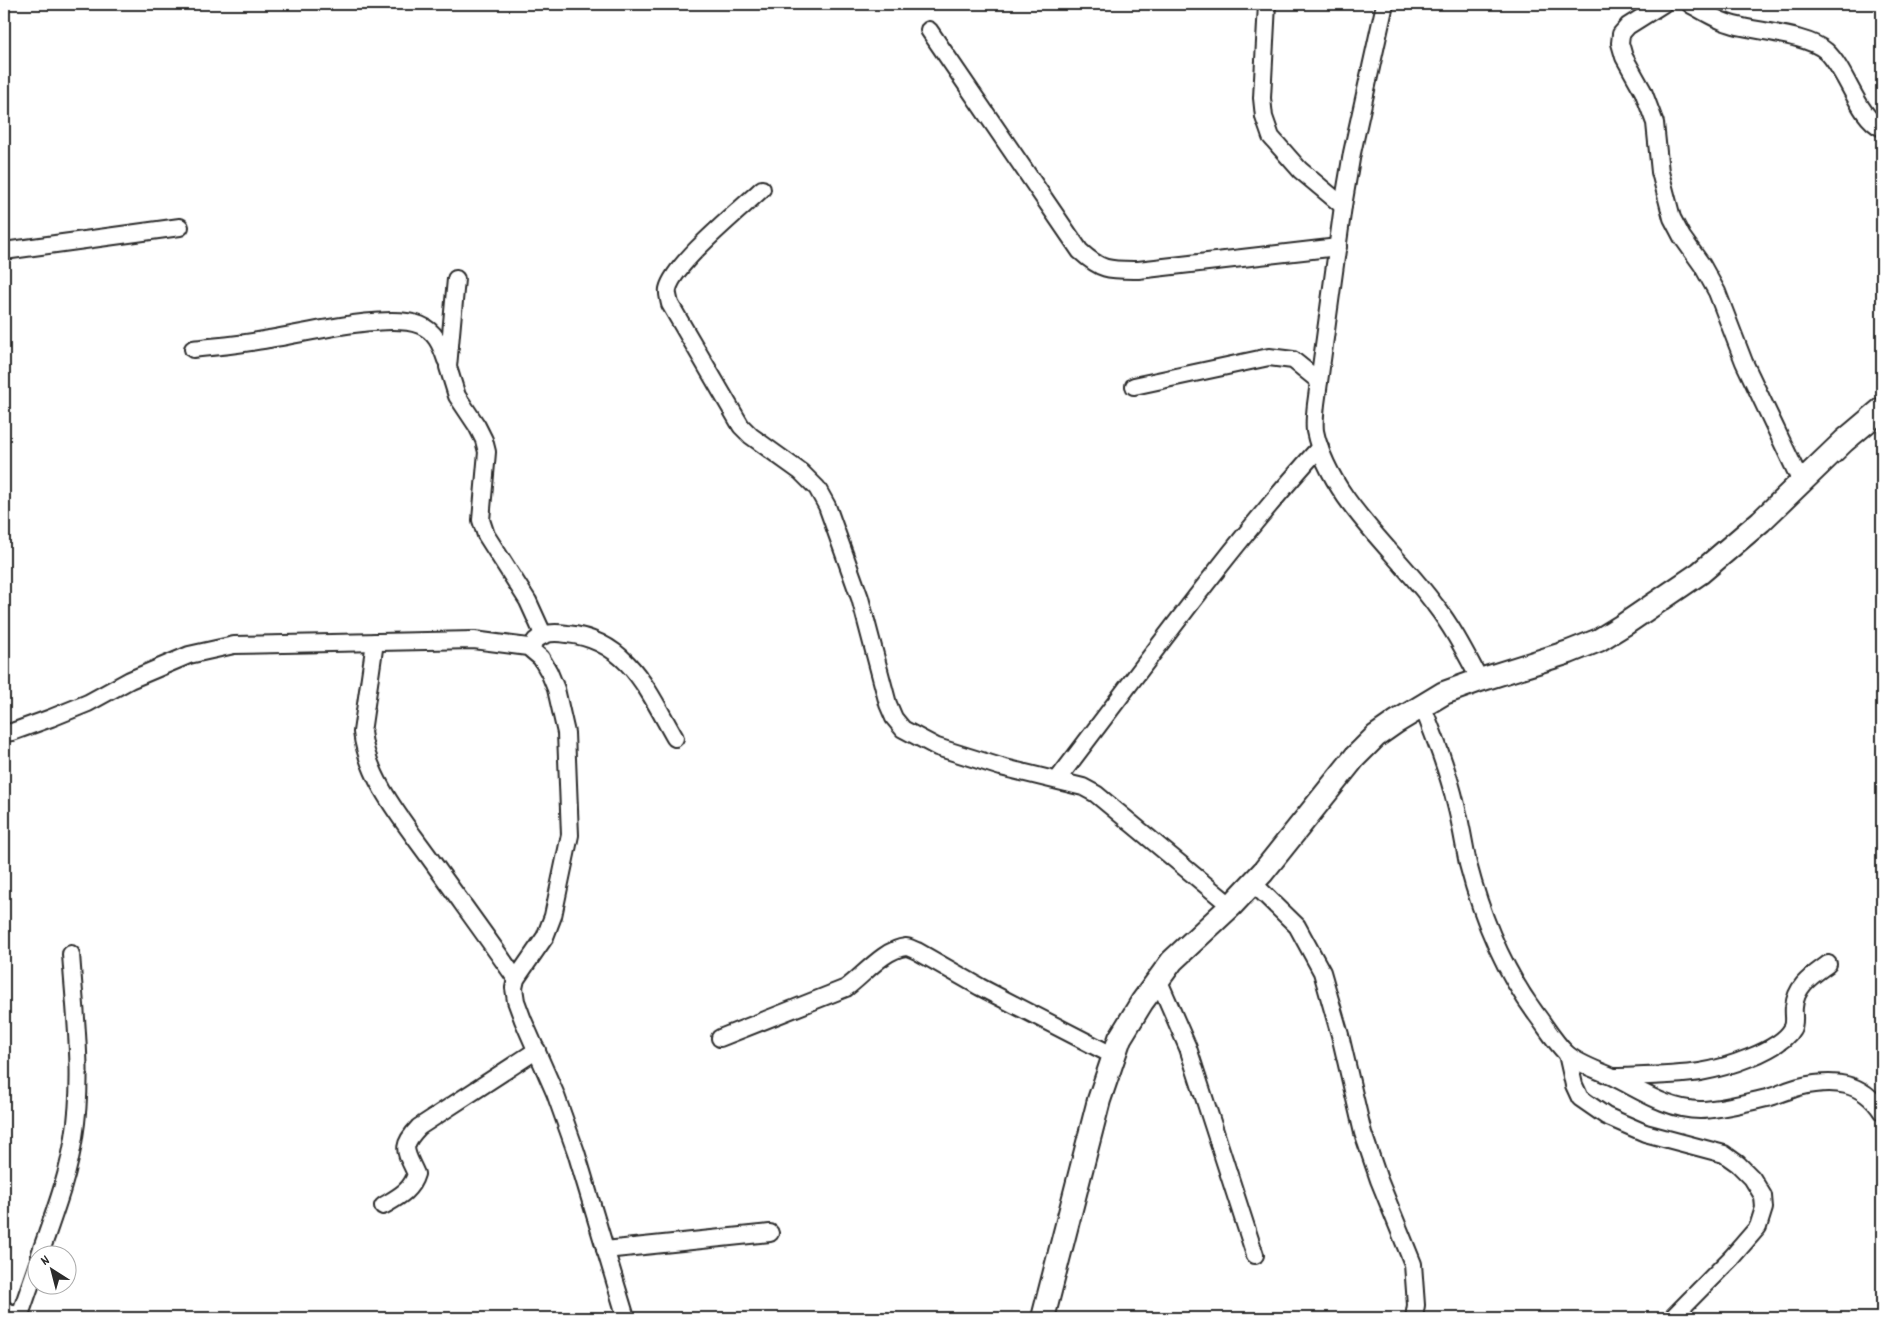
<svg xmlns="http://www.w3.org/2000/svg" width="1886" height="1322" font-family="Dekko,sans-serif">
  <style>
    .lines { fill: none; stroke-linecap: round; stroke-linejoin: round }
    .street-casing { stroke: #2b2b2b; stroke-width: 20 }
    .secondary-casing { stroke: #2b2b2b; stroke-width: 26 }
    .street { stroke: #fff; stroke-width: 16 }
    .secondary { stroke: #fff; stroke-width: 22 }
  </style>
  <rect width="100%" height="100%" fill="#fff"/>
  <filter id="ink" filterUnits="userSpaceOnUse"><feTurbulence type="fractalNoise" baseFrequency=".02" numOctaves="2"/><feDisplacementMap in="SourceGraphic" scale="10" xChannelSelector="R" yChannelSelector="G"/><feConvolveMatrix kernelMatrix="1 2 1 2 8 2 1 2 1" color-interpolation-filters="sRGB"/></filter>
  <g filter="url(#ink)">
    <g class="lines">
      <!-- street casing -->
      <g class="street-casing">
        <g id="street">
          <path d="M1267,4L1262,98L1264,117L1271,137L1300,170L1343,206"/>
          <path d="M1385,4L1352,153L1343,206L1316,404C1315,413 1314,422 1315,431C1329,499 1396,551 1435,605C1453,628 1466,654 1480,680"/>
          <path d="M1663,4L1628,26L1621,34L1620,43L1624,57L1643,91L1655,123L1660,172L1672,218L1682,237L1702,265L1717,292L1744,362L1802,484"/>
          <path d="M1690,4C1704,12 1718,21 1734,25C1760,32 1808,35 1826,51C1847,70 1858,118 1882,128"/>
          <path d="M929,30L1080,251C1102,271 1109,270 1138,270L1338,247"/>
          <path d="M762,189C741,209 674,263 668,289C667,293 669,299 670,304L741,426L751,436L801,472L817,488L827,506L860,598L888,704L894,718L903,729L937,747L1001,767L1083,787L1096,794L1231,906"/>
          <path d="M4,251L180,227"/>
          <path d="M456,279L448,367L457,396L477,426L484,440L487,452L481,520L486,535L528,601L543,634"/>
          <path d="M193,349C219,346 244,344 269,339C304,334 388,312 420,325C435,331 441,345 446,360"/>
          <path d="M1134,386L1269,357L1293,360L1319,381"/>
          <path d="M535,641C545,632 554,632 567,634C628,640 648,691 675,738"/>
          <path d="M375,642L362,732C368,782 406,824 434,864C461,902 489,940 516,979"/>
          <path d="M1422,705C1435,738 1448,771 1456,805C1461,824 1464,844 1468,864C1482,918 1503,969 1536,1014C1546,1027 1554,1041 1566,1053C1578,1064 1598,1070 1613,1077C1640,1090 1668,1110 1700,1110C1719,1110 1748,1102 1767,1098C1778,1095 1788,1090 1799,1087C1833,1079 1862,1081 1882,1112"/>
          <path d="M4,733L12,732L51,718L88,703L130,680L189,655L234,645L474,640L528,647L541,658L549,672L556,689L566,733L570,835L553,916L545,937L516,979L514,988L516,1001L523,1020L555,1093L576,1152L626,1318"/>
          <path d="M1057,780C1143,668 1225,552 1320,447"/>
          <path d="M1253,883L1297,926L1322,972L1340,1035L1363,1133L1379,1180L1413,1264L1416,1305L1414,1318"/>
          <path d="M1158,979L1188,1048L1255,1255"/>
          <path d="M720,1038L846,988C863,976 884,949 906,947C909,947 914,950 917,951L980,987L1114,1056"/>
          <path d="M1567,1054L1574,1085L1580,1098L1606,1116L1645,1133L1724,1154L1738,1164L1752,1178L1763,1196L1764,1208L1758,1227L1732,1257L1672,1318"/>
          <path d="M1616,1077C1644,1076 1673,1076 1700,1072C1724,1068 1780,1051 1792,1029C1796,1023 1793,1014 1794,1007C1796,985 1812,976 1828,964"/>
          <path d="M383,1206C398,1197 411,1191 416,1174C406,1151 399,1148 419,1127L537,1050"/>
          <path d="M605,1250L770,1233"/>
          <path d="M40,1254C53,1216 68,1178 74,1137C84,1077 75,1014 71,954"/>
          <path d="M4,1309L19,1318"/>
          <path d="M19,1318L38,1263"/>
        </g>
      </g>
      <!-- secondary casing -->
      <g class="secondary-casing">
        <path id="secondary" d="M1043,1318L1099,1100L1120,1038L1142,1002L1172,961L1231,906L1263,872L1355,757L1376,736L1396,722L1444,693L1480,680L1569,652L1599,640L1625,624L1700,573L1761,521L1844,441L1882,409"/>
      </g>
      <!-- street -->
      <use href="#street" class="street"/>
      <!-- secondary -->
      <use href="#secondary" class="secondary"/>
    </g>
  </g>
  <!-- margin -->
  <rect width="1886" height="1322" fill="none" stroke="#fff" stroke-width="20"/>
  <rect x="10" y="10" width="1866" height="1302" fill="none" stroke="#2b2b2b" stroke-width="2" filter="url(#ink)"/>
  <!-- north arrow -->
  <g transform="translate(52 1270) rotate(324)"><circle r="24" fill="#ffffff" stroke="#aaaaaa"/>
  <path d="M0-4L9 19L0 12L-9 19Z" fill="#2b2b2b"/>
  <text y="-8" font-size="14" font-weight="bold" text-anchor="middle" fill="#2b2b2b">N</text>
  </g>
</svg>
